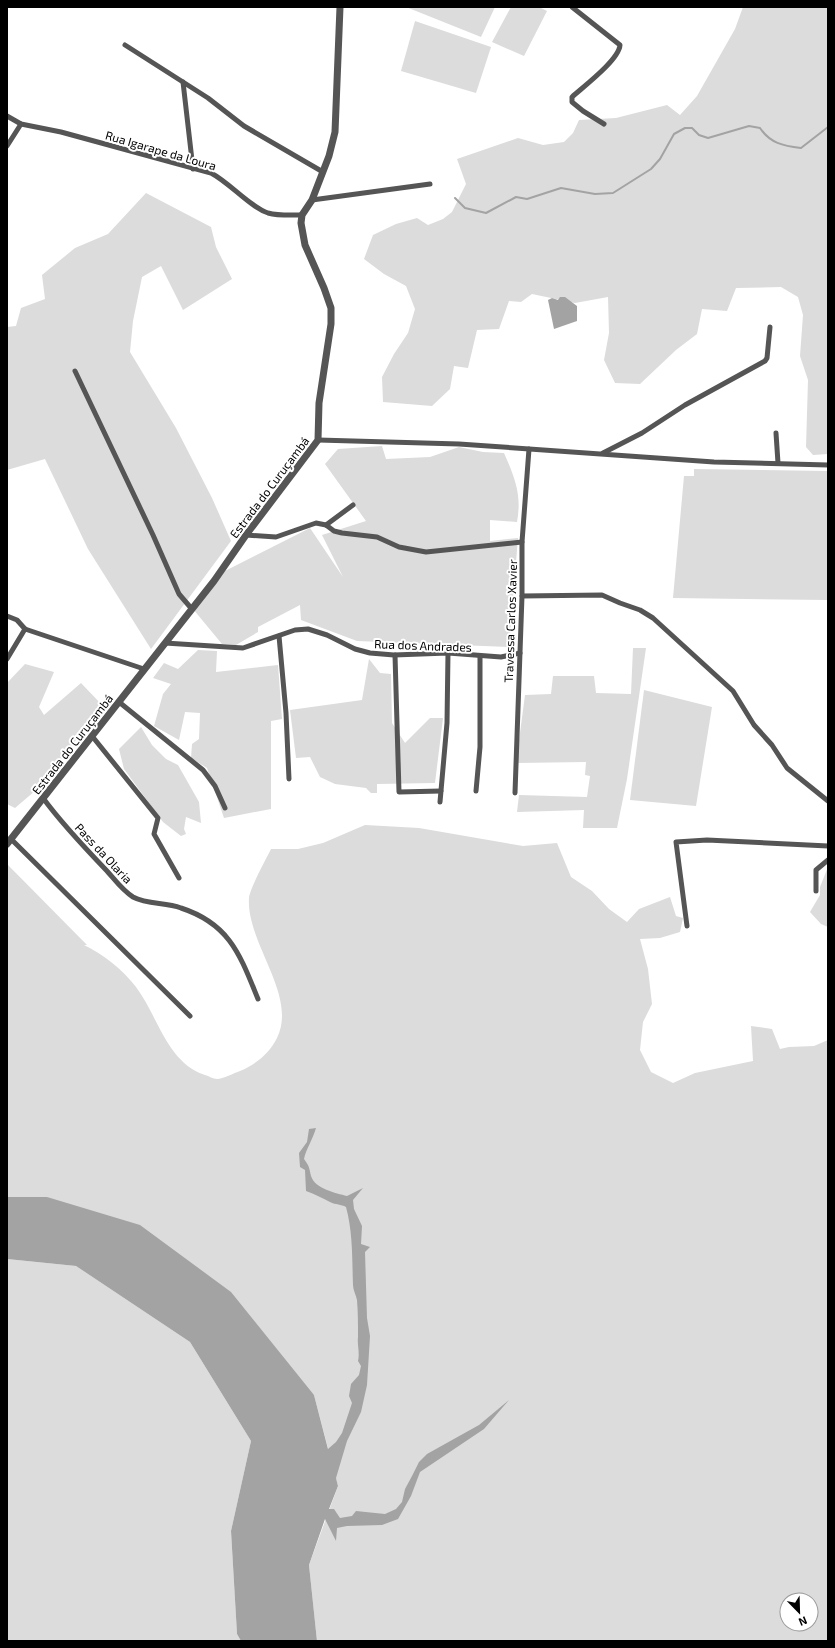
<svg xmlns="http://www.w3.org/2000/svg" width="835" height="1648" font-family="'Exo 2',sans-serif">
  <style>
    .green { fill: #dcdcdc; fill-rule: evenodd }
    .water { fill: #a3a3a3 }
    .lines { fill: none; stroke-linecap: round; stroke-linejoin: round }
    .stream { stroke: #a3a3a3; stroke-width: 2 }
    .minor { stroke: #555; stroke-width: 5 }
    .tertiary { stroke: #555; stroke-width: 7 }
    .labels { text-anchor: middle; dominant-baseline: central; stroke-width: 4; stroke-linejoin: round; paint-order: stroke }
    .street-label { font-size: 12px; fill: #000; stroke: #fff }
  </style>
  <rect width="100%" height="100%" fill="#fff"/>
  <!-- green -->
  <g class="green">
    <path d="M406,7H495L481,37Z"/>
    <path d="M511,7H539L547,11L524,56L492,42Z"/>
    <path d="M743,7H828V454L813,455L806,447L808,380L800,356L803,315L798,297L781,287L736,288L727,311L702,309L697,334L676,350L640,384L615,383L604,360L609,333L608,297L575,303L532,294L521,302L509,301L499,329L477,330L468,368L454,366L450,389L432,406L383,402L382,377L394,354L408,333L415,309L406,286L384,274L364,259L373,235L396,224L417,218L428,225L443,219L452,212L466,184L457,159L518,138L543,145L564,142L573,133L579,120L616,118L667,105L680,115L697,96L735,29Z"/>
    <path d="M415,21L491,47L476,93L401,71Z"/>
    <path d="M146,193L211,227L216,247L232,279L183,310L161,266L142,277L133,321L130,352L176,428L212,498L231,541L151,649L88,549L45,459L7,470V327L16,326L21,308L45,299L42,275L75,248L108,234Z"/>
    <path d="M382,446L386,459L430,457L459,447L483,452L504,453C515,478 522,495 517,522L490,520V541L518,538L509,647L357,641L301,620L300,605L258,627V632L236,645L222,644L193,609L225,571L310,528L343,577L322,535L366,521L325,464L338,449Z"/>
    <path d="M694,469L828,471V600L673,598L684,476H694Z"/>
    <path d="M633,648H646L627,779L617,828H583L584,810L517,812L519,795L587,797L590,776L585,775L586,762L516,763L525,695L551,694L553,676H594L596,693L631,694Z"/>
    <path d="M198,650L217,651L216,672L278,665L282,719L271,721V809L224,818L207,768L191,758L192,744L199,739L200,713L185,712L179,740L154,726L163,694L171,684L153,678L164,663L178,669Z"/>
    <path d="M369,659L380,673L391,674L392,723L405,743L430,718H443L435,783L377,784V793H371L366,788L335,784L320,777L310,757L296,758L290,710L362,700Z"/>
    <path d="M25,664L54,672L39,707L44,715L81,683L102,705L43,784L15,808L7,804V683Z"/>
    <path d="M644,690L712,707L696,806L630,800Z"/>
    <path d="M141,727L152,745L166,759L178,765L199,802L201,823L186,817L184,829L186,834L181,836L163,822L124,769L119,749Z"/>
    <path d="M365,825L419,828L523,846L557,843L571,877L592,891L609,909L627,922L639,909L670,897L676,916L683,918L680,932L660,938L640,939L648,969L652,1004L643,1022L640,1050L651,1072L673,1083L695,1073L753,1061L751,1026L772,1029L780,1049L789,1047L814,1046L828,1040V1641H317L309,1565L338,1486L314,1395L47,1197H7V864L87,945H84C103,954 123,970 136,987C158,1016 167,1063 205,1075C209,1076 213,1079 217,1079C223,1079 234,1073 240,1071C256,1064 269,1054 277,1038C298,995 246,943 249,898C250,888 266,859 271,849H298L323,843ZM787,1600H811V1624H787Z"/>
    <path d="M828,867V927L821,924L810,912L820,895V887Z"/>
    <path d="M7,1259L76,1266L190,1342L251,1441L231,1531L237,1634L241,1641H7Z"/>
  </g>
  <!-- water -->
  <g class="water">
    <path d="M560,297H565L577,306V321L554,329L548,300L552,298L558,300Z"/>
    <path d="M316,1128C313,1139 306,1149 304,1159C310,1167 309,1168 311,1176C315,1189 336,1193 347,1196L363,1188L353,1200L354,1209L362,1226L361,1244L370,1247L365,1252L367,1318L370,1336L367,1385L361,1412L347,1441L336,1478L338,1486L329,1509H334L340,1518L352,1516L356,1511L385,1514L396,1509L402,1502L405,1489L412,1476L419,1462L427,1454L479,1425L509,1400L484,1429L420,1472L411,1496L398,1519L382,1525L347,1526L337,1528L336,1541L325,1519L309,1565L317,1641H241L237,1634L231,1531L251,1441L190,1342L76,1266L7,1259V1197H47L140,1225L231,1292L314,1395L328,1449L336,1442L342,1433L352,1403L349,1396L351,1384L359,1375L361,1366L358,1361C360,1353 357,1345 358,1337C358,1325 358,1312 357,1300C356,1295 353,1290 353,1285C352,1259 353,1233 346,1207C341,1204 336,1205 330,1202C322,1198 315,1194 306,1191L305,1170L300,1167L299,1153L307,1142L309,1129Z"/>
  </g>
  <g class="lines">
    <!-- stream -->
    <path class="stream" d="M455,198L465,208L486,213L516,197L527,199L561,188L595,194L613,193L651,169L660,159L674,134L685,128H692L699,135L708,138L749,126L760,128C770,143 783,146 801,148L828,127"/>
    <!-- minor -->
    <g class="minor">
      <path d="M572,7L620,45C619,60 583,87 572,97V102L583,111L604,124"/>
      <path d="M125,45L208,98L244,126L323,172"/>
      <path d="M183,82L193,169"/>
      <path d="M7,116L21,124L61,132L211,173C230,183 250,207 268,213C279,216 291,215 302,215"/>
      <path d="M7,146L21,124"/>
      <path d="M312,200L430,184"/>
      <path d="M75,371L153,535L179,594L191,608"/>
      <path d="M776,433L778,463"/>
      <path d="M318,440L459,444L714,462L828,465"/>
      <path d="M603,453L642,433L685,405L765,361L767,358L770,327"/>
      <path d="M326,525L353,505"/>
      <path d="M246,535L276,537L316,523L326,525L334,531L342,533L377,537L399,547L426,552L522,542"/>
      <path d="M522,596L602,595L620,603L640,610L653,618L733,691L754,725L772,745L787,768L828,801"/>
      <path d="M7,616L17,620L25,629L144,669"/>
      <path d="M279,636L286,713L289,779"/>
      <path d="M165,643L243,648L295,630L308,629L327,635L355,649L370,653L394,655L448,653L501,657L520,653"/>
      <path d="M395,655L399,792L441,791"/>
      <path d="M7,659L25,629"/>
      <path d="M119,702L203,770L215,786L225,808"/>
      <path d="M92,736L158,818L154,834L179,878"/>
      <path d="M476,791L480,747V657"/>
      <path d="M515,793L522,596V542L529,449"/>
      <path d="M43,798C62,824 85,848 107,871C115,880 123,891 133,897C148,905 165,902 181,908C230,924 240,955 258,999"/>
      <path d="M440,802L447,723L448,653"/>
      <path d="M11,839L190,1016"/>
      <path d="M816,891V870L828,860"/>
      <path d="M687,926L676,842L707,840L828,846"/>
    </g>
    <!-- tertiary -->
    <path class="tertiary" d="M7,844L214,581L246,535L318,440L319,403L331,324V308L324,288L305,245L301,223L302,215L312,200L329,156L335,132L340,7"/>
  </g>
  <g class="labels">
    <!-- street labels -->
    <g class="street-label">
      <text transform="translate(161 150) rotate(16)">Rua Igarape da Loura</text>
      <text transform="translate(269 487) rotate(-53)">Estrada do Curuçambá</text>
      <text transform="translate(510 621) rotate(-88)">Travessa Carlos Xavier</text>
      <text transform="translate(423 645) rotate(2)">Rua dos Andrades</text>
      <text transform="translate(72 744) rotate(-52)">Estrada do Curuçambá</text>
      <text transform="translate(104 853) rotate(47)">Pass da Olaria</text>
    </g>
  </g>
  <!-- border -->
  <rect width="835" height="1648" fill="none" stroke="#000000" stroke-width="16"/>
  <!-- north arrow -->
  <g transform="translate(799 1612) rotate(157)"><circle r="19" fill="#ffffff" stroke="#999999"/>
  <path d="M0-3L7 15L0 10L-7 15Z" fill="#000000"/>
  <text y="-6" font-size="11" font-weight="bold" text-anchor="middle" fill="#000000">N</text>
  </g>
</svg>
